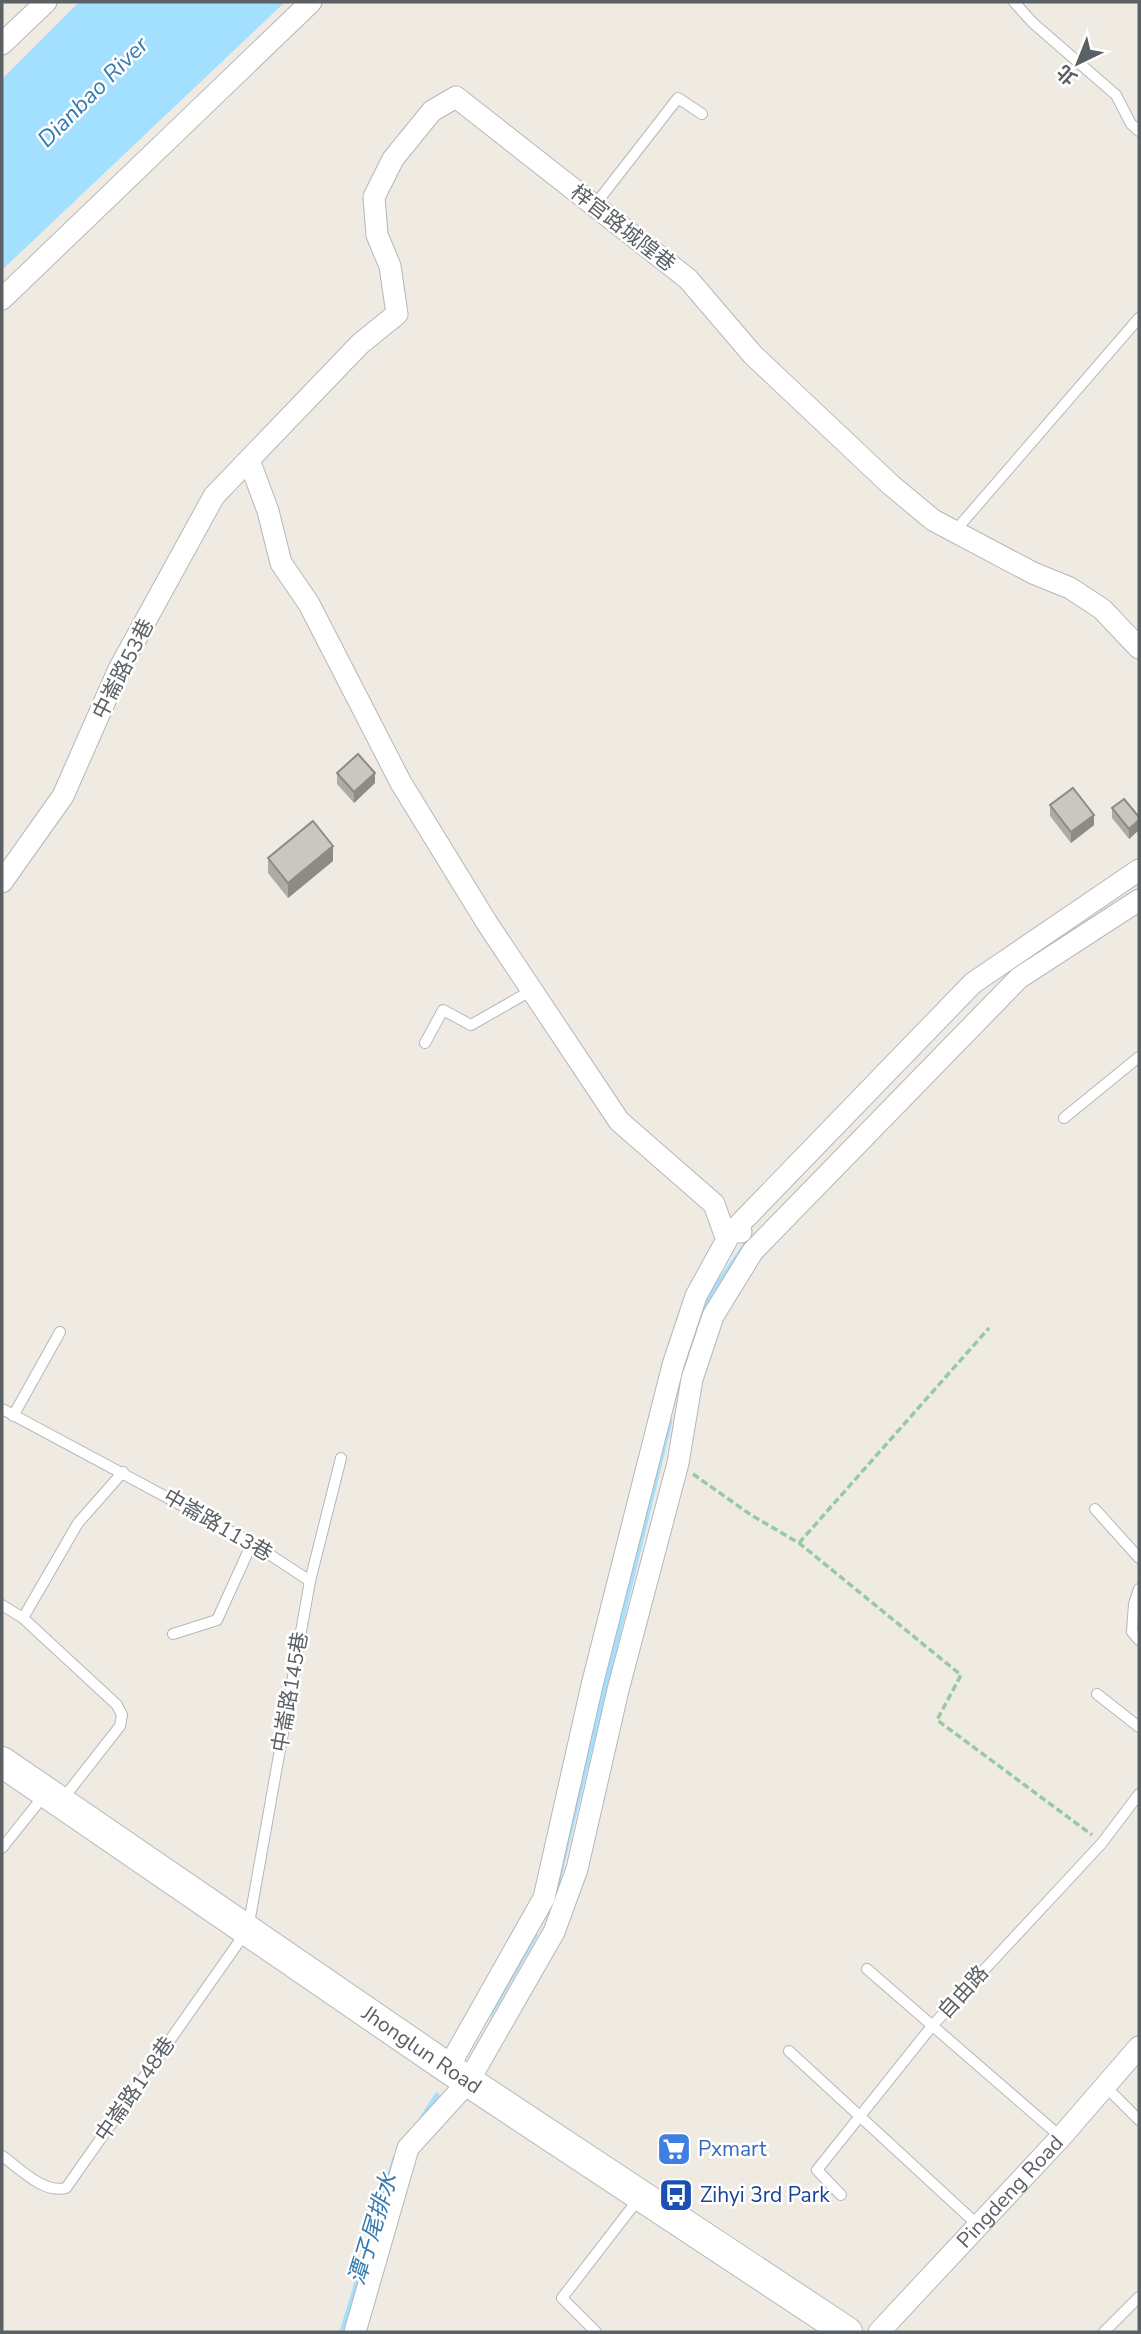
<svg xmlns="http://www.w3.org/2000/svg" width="1141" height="2334" font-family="'Nunito Sans','Noto Sans TC',sans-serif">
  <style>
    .water { fill: #a3dfff }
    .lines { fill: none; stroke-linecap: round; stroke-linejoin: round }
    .stream { stroke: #a3dfff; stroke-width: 5 }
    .lane-casing { stroke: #b4b7bb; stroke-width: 12 }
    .street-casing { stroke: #b4b7bb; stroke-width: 23 }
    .secondary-casing { stroke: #b5b9be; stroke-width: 32 }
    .path { stroke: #96caa0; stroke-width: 3.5; stroke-dasharray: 7 3.5; stroke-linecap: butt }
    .lane { stroke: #fff; stroke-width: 10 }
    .street { stroke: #fff; stroke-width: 21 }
    .secondary { stroke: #fff; stroke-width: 30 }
    .wall { fill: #aeaaa5 }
    .shaded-wall { fill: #8d8b86 }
    .building { fill: #cac6c0; stroke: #8d8b86; stroke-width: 2 }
    .labels { text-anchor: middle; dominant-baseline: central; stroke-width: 5; stroke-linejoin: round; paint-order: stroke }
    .street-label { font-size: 21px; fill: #5b6065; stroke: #fff }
    .shop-label { font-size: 21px; fill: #366cbe; stroke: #fff; text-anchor: start }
    .transit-label { font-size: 21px; fill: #164399; stroke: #fff; text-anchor: start }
    .water-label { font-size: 23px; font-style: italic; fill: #367baf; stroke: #fff }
  </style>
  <rect width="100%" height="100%" fill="#efebe3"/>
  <!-- water -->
  <path class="water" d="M79,2H285L2,270V79Z"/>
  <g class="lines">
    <!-- stream -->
    <g class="stream">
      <path d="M702,1307L746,1244"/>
      <path d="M553,1901L670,1421"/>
      <path d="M490,2014L535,1935"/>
      <path d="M422,2118L437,2095"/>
      <path d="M342,2332L395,2158"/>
    </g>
    <!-- lane casing -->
    <g class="lane-casing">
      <g id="lane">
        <path d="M1014,2L1033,23L1116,95L1131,124L1139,131"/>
        <path d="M594,206L678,98L702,114"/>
        <path d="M955,531L1139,318"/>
        <path d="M425,1043L443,1010L471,1025L534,989"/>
        <path d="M1064,1118L1139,1057"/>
        <path d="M2,1409L252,1543L310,1581"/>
        <path d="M13,1416L60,1332"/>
        <path d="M1095,1509L1139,1558"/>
        <path d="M1139,1589L1134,1604L1132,1632L1139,1640"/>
        <path d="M2,1605L23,1618L117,1705L122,1715L120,1726L62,1800"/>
        <path d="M23,1618L78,1523L123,1472"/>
        <path d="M173,1634L217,1620L252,1543"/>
        <path d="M1097,1694L1139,1727"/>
        <path d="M2,1848L46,1793"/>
        <path d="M867,1969L1061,2137"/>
        <path d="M789,2051L980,2227"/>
        <path d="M1105,2086L1139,2120"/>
        <path d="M2,2156C20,2168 43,2194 66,2188L248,1929L310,1581L341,1458"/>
        <path d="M841,2195L817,2170L932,2026L1102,1843L1139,1794"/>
        <path d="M596,2332L562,2298L640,2197"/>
        <path d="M1104,2332L1139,2297"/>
      </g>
    </g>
    <!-- street casing -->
    <g class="street-casing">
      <g id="street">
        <path d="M2,44L46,2"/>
        <path d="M2,299L311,2"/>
        <path d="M249,460L268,511L281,563L309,604L401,783L487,923L619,1121L714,1204L724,1232H741"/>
        <path d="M2,882L63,796L119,669L214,496L360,344L397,314L390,266L377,235L374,197L393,159L432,111L456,97L688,279L753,355L891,485L933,520L1033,573L1070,588L1102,609L1139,648"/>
        <path d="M448,2068L544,1898L592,1685L673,1365L696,1296L730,1234L973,983L1139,870"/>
        <path d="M355,2332L408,2148L468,2082L554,1932L577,1869L618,1690L678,1463L692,1379L713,1316L753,1251L1019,978L1139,900"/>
        <path id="s1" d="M879,2332L1061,2137L1139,2047"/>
      </g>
    </g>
    <!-- secondary casing -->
    <g class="secondary-casing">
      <g id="secondary">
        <path id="s2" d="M2,1762L448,2068L847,2332"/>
      </g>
    </g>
    <!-- path -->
    <g class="path">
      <path d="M693,1474L751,1515L799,1543L961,1675L937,1720L1092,1835"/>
      <path d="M799,1543L989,1328"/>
    </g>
    <!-- lane -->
    <use href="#lane" class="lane"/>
    <!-- street -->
    <use href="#street" class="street"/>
    <!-- secondary -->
    <use href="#secondary" class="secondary"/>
  </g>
  <!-- wall -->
  <g class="wall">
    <path d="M337,773L375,783L354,803L337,784Z"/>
    <path d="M1050,805L1094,825L1071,843L1050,816Z"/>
    <path d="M1112,808L1139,817V830L1129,839L1112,818Z"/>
    <path d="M268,858L333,861L288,898L268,873Z"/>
  </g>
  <!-- shaded-wall -->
  <g class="shaded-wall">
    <path d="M375,773V783L354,803V792Z"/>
    <path d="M1094,815V825L1071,843V832Z"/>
    <path d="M1139,820V830L1129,839V829Z"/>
    <path d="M333,846V861L288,898V883Z"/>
  </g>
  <!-- building -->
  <g class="building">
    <path d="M358,754L375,773L354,792L337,773Z"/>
    <path d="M1073,788L1094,815L1071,832L1050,805Z"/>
    <path d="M1124,799L1139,817V820L1129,829L1112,808Z"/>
    <path d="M313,821L333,846L288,883L268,858Z"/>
  </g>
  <!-- icons -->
  <defs>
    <g id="supermarket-square" transform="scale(1.75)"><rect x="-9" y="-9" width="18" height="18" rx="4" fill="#3f7fe0" stroke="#fff"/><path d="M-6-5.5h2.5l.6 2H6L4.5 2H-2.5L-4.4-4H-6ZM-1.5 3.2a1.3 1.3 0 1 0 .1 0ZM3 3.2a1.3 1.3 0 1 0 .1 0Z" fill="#fff"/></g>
    <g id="bus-square" transform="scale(1.75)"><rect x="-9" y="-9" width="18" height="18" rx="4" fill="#1a4fb4" stroke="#fff"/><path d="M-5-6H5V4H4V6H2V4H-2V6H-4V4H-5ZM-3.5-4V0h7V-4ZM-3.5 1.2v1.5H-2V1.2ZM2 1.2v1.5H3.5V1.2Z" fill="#fff"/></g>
  </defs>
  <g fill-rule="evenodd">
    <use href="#supermarket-square" x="674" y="2149"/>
    <use href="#bus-square" x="676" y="2195"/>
  </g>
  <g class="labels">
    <!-- street labels -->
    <g class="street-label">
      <text transform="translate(623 228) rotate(38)">梓官路城隍巷</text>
      <text transform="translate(123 669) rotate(-63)">中崙路53巷</text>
      <text transform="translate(218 1525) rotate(30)">中崙路113巷</text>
      <text transform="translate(290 1692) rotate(-80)">中崙路145巷</text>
      <text transform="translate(963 1992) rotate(-48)">自由路</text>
      <text stroke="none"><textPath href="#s2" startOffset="509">Jhonglun Road</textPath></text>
      <text transform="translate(135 2089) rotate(-55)">中崙路148巷</text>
      <text stroke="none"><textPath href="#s1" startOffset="192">Pingdeng Road</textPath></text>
    </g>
    <!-- shop labels -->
    <g class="shop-label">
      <text x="698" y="2149">Pxmart</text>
    </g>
    <!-- transit labels -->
    <g class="transit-label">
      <text x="700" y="2195">Zihyi 3rd Park</text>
    </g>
    <!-- water labels -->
    <g class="water-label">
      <text transform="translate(93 92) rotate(-45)">Dianbao River</text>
      <text transform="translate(373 2229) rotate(-73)">潭子尾排水</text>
    </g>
  </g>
  <!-- border -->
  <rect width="1141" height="2334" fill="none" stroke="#5b6065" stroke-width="7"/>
  <!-- north arrow -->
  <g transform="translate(1078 63) rotate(223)" stroke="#ffffff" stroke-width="5" paint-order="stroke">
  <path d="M0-5L12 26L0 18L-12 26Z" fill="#5b6065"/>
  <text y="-10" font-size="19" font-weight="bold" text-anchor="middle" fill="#5b6065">北</text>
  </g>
</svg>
